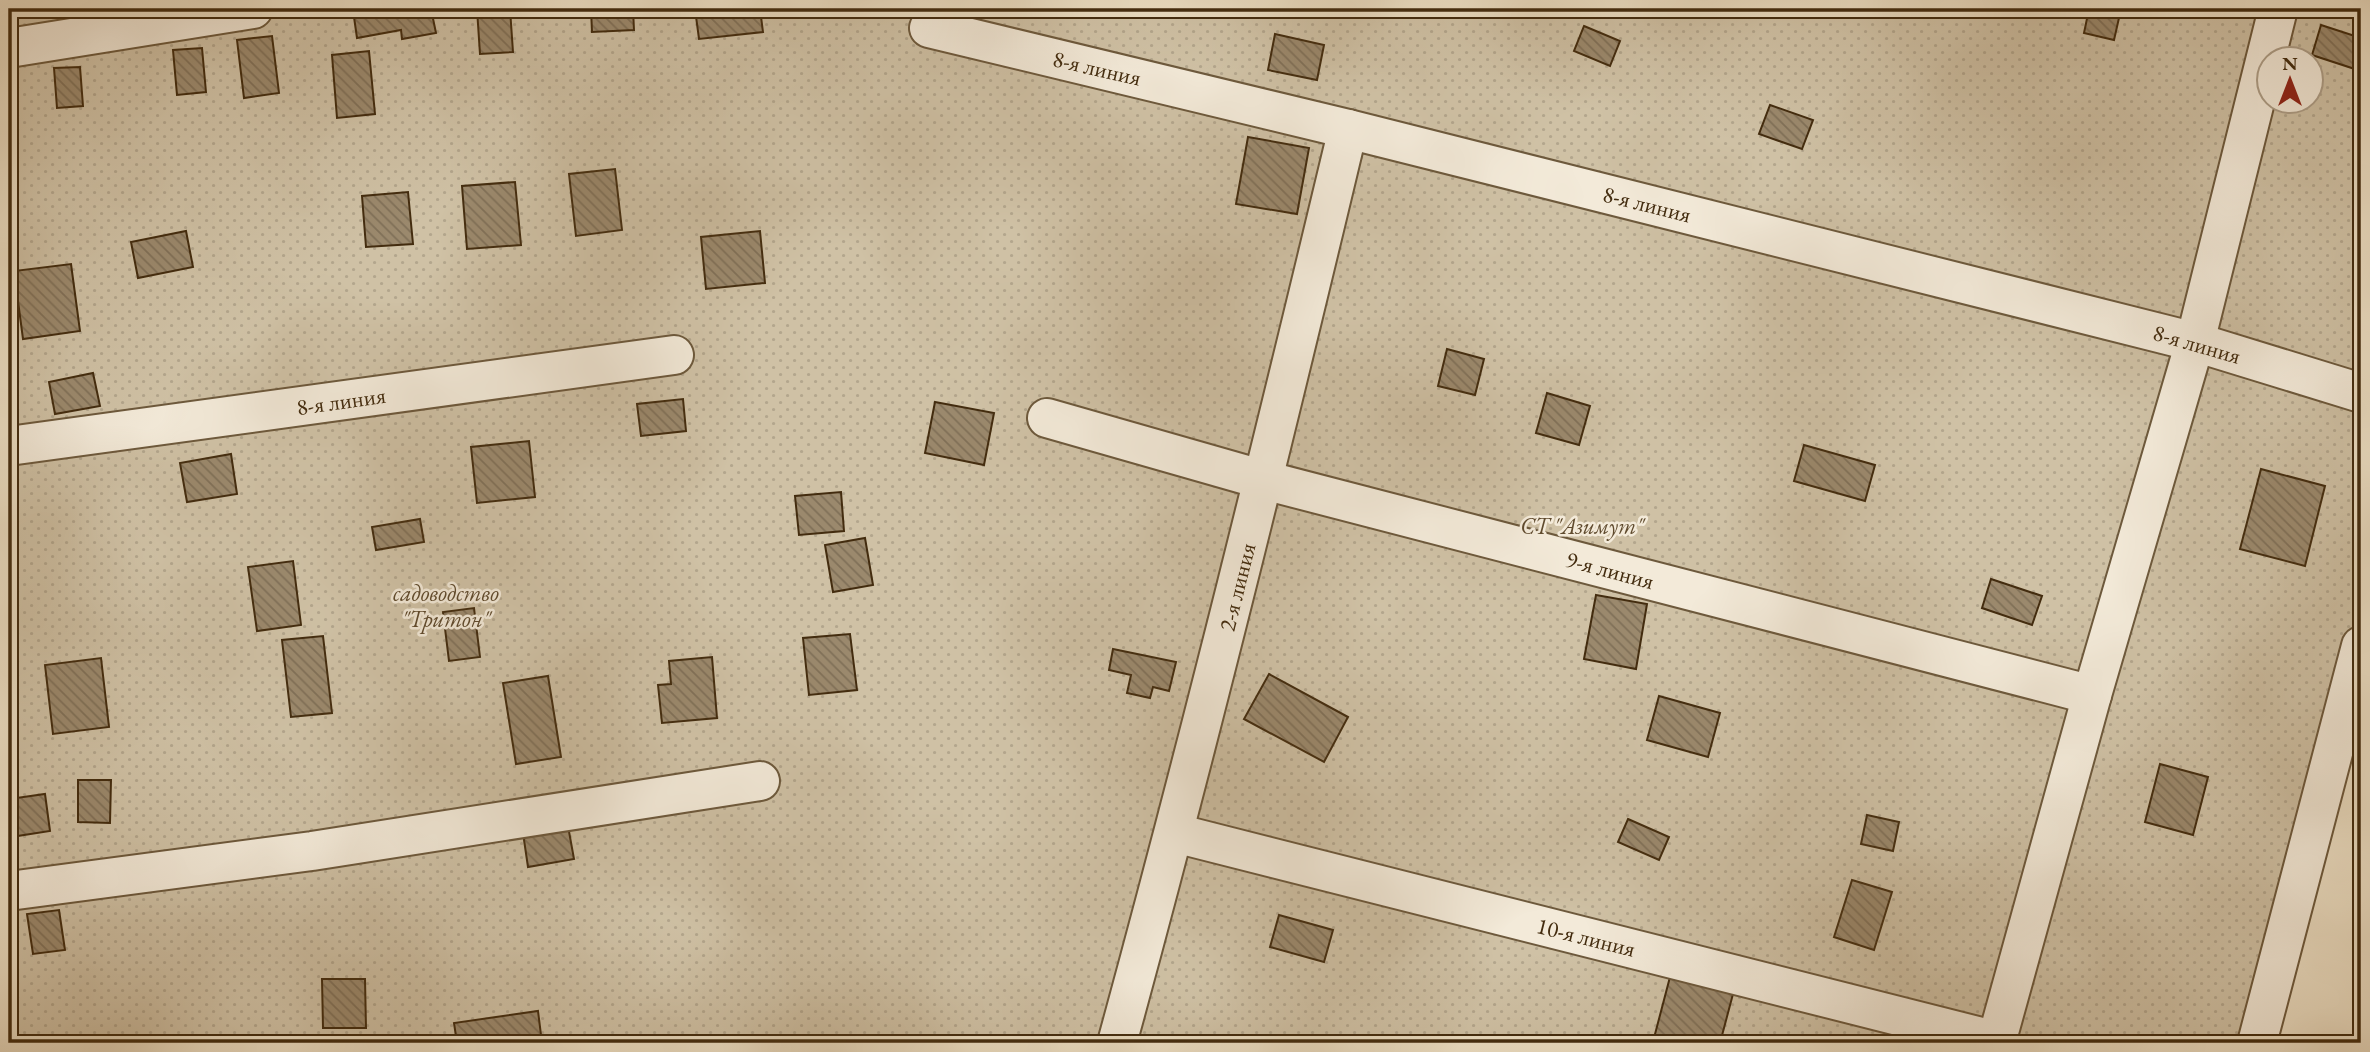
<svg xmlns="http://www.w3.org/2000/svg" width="2370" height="1052" font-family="'EB Garamond',serif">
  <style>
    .park { fill: url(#park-dots); stroke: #89765a; stroke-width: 2; fill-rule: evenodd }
    .building { fill: url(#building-back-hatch); stroke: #432c0f; stroke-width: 2 }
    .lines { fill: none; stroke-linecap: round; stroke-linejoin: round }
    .minor-casing { stroke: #6d593c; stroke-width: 42 }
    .minor { stroke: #f3ead9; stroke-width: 38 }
    .labels { text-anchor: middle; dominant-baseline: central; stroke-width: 5; stroke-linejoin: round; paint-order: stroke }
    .street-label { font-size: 23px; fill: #432c0f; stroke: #f3ead9 }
    .park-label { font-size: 23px; font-style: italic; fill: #5f4a2d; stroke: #f3ead9 }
  </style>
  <defs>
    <pattern id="park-dots" width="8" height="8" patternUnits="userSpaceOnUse" patternTransform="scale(1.75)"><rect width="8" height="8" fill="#cfc1a5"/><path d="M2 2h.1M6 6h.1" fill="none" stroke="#b3a68d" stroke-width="1.8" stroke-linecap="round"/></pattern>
    <pattern id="building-back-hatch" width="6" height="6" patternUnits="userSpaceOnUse" patternTransform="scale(1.75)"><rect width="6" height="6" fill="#9b896d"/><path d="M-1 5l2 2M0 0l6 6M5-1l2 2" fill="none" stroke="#807058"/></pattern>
  </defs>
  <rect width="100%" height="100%" fill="#ecdfc4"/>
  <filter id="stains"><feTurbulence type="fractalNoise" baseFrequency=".00286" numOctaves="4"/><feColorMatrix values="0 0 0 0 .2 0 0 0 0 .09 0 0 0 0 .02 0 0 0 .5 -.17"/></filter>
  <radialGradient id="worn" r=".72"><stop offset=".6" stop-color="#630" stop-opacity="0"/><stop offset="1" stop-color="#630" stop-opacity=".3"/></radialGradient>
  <!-- park -->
  <path class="park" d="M9,9H2361V646L2257,1043H9ZM2268,60H2310V102H2268Z"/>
  <!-- building -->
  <g class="building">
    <path d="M402,9H431L436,33L402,39L401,30L357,38L354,17Z"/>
    <path d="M477,9H510L513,52L480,54Z"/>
    <path d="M591,9H633L634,30L592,32Z"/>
    <path d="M695,9H760L763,32L699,39Z"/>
    <path d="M2089,9H2121L2114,40L2084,33Z"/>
    <path d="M2321,25L2361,38V71L2312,55Z"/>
    <path d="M1584,26L1620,41L1610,66L1574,51Z"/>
    <path d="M1275,34L1324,45L1317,80L1268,70Z"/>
    <path d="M272,36L279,93L244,98L237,40Z"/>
    <path d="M202,48L206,92L177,95L173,50Z"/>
    <path d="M369,51L375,114L337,118L332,55Z"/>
    <path d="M80,67L83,106L57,108L54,68Z"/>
    <path d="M1770,105L1813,120L1802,149L1759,134Z"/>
    <path d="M1248,137L1309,148L1297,214L1236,204Z"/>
    <path d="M615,169L622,230L576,236L569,174Z"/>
    <path d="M515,182L521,245L467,249L462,186Z"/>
    <path d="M408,192L413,244L366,247L362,196Z"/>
    <path d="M186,231L193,267L138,278L131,242Z"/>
    <path d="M760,231L765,283L706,289L701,237Z"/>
    <path d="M71,264L80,331L23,339L14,271Z"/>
    <path d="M1447,349L1484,359L1475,395L1438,386Z"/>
    <path d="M93,373L100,406L55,414L49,382Z"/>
    <path d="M1547,393L1590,406L1579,445L1536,433Z"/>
    <path d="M683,399L686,431L641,436L637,404Z"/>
    <path d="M935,402L994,413L984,465L925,453Z"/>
    <path d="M529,441L535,497L477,503L471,447Z"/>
    <path d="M1804,445L1875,465L1865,501L1794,481Z"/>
    <path d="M231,454L237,494L187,502L180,463Z"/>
    <path d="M2261,469L2325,486L2305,566L2240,549Z"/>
    <path d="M841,492L844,531L799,535L795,496Z"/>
    <path d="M420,519L424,542L376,550L372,527Z"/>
    <path d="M865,538L873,585L833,592L825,545Z"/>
    <path d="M293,561L301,625L257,631L248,567Z"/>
    <path d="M1991,579L2042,596L2032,625L1982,608Z"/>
    <path d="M1596,595L1647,604L1636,669L1584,659Z"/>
    <path d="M474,608L480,657L449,661L443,612Z"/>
    <path d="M850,634L857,690L809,695L803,638Z"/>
    <path d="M323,636L332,713L291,717L282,640Z"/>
    <path d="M1113,649L1176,662L1169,691L1153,687L1150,698L1127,693L1131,675L1109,670Z"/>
    <path d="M712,657L717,718L662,723L658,685L671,684L669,661Z"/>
    <path d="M101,658L109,727L53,734L45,665Z"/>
    <path d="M1269,674L1348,717L1324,762L1244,719Z"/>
    <path d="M548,676L561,757L516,764L503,683Z"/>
    <path d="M1659,696L1720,713L1708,757L1647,740Z"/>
    <path d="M2160,764L2208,777L2193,835L2145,822Z"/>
    <path d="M78,780H111L110,823L78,822Z"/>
    <path d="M45,794L50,831L11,837L9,799Z"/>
    <path d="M1867,815L1899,822L1893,851L1861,844Z"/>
    <path d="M1628,819L1669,837L1659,860L1618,842Z"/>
    <path d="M568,826L574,859L528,867L523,833Z"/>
    <path d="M1852,880L1892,892L1874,950L1834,937Z"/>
    <path d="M59,910L65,950L33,954L27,914Z"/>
    <path d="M1279,915L1333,930L1324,962L1270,947Z"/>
    <path d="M1670,977L1733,994L1720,1043H1673L1654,1038Z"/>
    <path d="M322,979H365L366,1028H323Z"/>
    <path d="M538,1011L542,1043H457L454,1023Z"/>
  </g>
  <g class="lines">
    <!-- minor casing -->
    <g class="minor-casing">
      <g id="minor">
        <path d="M929,28L1348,129L2195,342L2361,393"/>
        <path d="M9,48L253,9"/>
        <path d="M1047,418L1264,480L2092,695"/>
        <path d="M9,446L674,355"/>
        <path d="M1175,833L1997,1041"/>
        <path d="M9,891L312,851L760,781"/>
        <path d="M1117,1043C1200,740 1275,434 1348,129"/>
        <path d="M1996,1043L2092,695L2195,342L2278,9"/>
        <path d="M2257,1043L2361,646"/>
      </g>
    </g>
    <!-- minor -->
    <use href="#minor" class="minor"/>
  </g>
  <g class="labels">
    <!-- street labels -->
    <g class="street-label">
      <text transform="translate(1097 68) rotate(13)">8-я линия</text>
      <text transform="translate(1647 204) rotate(14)">8-я линия</text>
      <text transform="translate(2197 344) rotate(16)">8-я линия</text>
      <text transform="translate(341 401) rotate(-8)">8-я линия</text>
      <text transform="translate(1610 570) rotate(15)">9-я линия</text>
      <text transform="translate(1237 587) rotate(-76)">2-я линия</text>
      <text transform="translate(1586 937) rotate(14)">10-я линия</text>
    </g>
    <!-- park labels -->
    <g class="park-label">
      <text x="1582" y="526">СТ "Азимут"</text>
      <text x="446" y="593">садоводство<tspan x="446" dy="26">"Тритон"</tspan></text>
    </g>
  </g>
  <!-- margin -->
  <rect width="2370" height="1052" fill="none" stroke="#ecdfc4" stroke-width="35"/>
  <rect x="10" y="10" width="2349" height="1031" fill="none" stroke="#432c0f" stroke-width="3.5"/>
  <rect x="18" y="18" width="2335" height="1017" fill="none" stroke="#432c0f" stroke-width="2"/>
  <!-- north arrow -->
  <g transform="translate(2290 80)"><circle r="33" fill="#f3ead9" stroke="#ad9e88" stroke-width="2"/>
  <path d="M0-5L12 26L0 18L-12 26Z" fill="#8f2418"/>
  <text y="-10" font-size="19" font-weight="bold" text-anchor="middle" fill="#432c0f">N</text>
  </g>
  <rect width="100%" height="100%" filter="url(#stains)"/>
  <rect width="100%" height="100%" fill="url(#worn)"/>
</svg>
